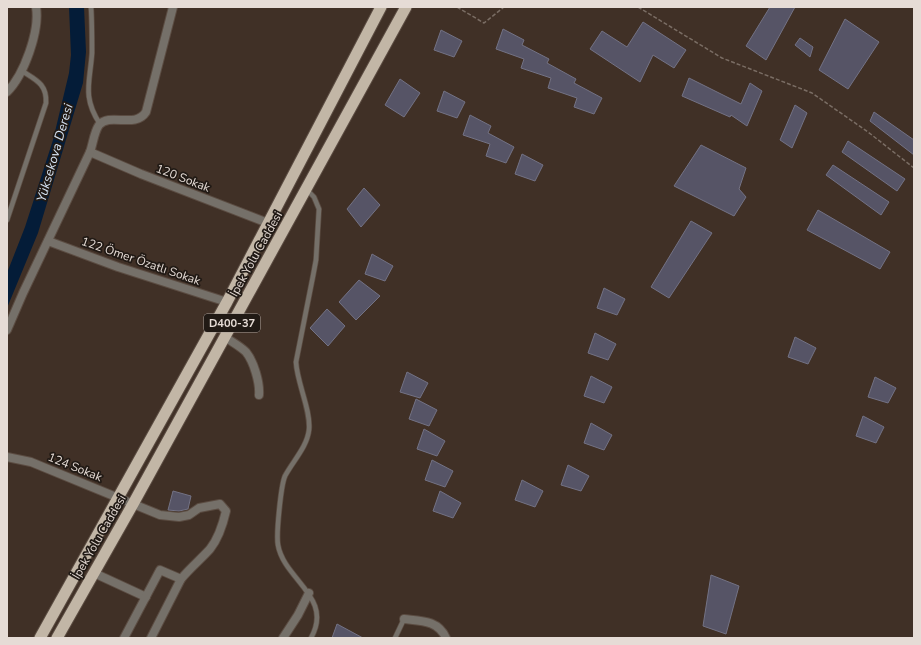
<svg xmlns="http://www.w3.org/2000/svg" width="921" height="645" font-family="'Nunito Sans',sans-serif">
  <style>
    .water { fill: #041c38 }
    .building { fill: #565466; stroke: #737284 }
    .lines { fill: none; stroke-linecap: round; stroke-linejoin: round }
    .service-casing { stroke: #5b4c42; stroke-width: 6 }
    .minor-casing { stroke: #5b4c42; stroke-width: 10 }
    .tertiary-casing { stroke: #5b4c42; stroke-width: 10 }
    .trunk-casing { stroke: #5b4c42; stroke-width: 13 }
    .path { stroke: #7a6d64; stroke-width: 1.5; stroke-dasharray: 4 2; stroke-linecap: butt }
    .service { stroke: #757069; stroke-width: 4.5 }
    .minor { stroke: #757069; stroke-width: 8 }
    .tertiary { stroke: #757069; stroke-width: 8 }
    .trunk { stroke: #c2b6a6; stroke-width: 11 }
    .labels { text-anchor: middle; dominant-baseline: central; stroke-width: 3.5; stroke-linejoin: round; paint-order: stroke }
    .shield { fill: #211a15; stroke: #aba29c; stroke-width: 1 }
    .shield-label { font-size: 11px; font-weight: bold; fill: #e6dcd6 }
    .street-label { font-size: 12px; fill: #e6dcd6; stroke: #211a15 }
    .water-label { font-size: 13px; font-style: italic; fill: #d5e3f3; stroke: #211a15 }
  </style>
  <rect width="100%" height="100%" fill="#403026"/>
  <!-- water -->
  <path class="water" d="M69,7H84L86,52L83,83L38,233L7,308V273L25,227L53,140L69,73L71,55Z"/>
  <!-- building -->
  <g class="building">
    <path d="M770,7H795L766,60L746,46Z"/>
    <path d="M845,19L879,42L848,89L819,70Z"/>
    <path d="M643,22L686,50L674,68L653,55L640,82L590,49L602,31L627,47Z"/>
    <path d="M503,29L524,40L522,45L549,59L547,63L576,79L574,83L602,98L594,114L574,107L577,98L548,88L551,78L521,68L524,59L496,49Z"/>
    <path d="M441,30L462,41L454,57L434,50Z"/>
    <path d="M800,38L813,47L810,57L795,45Z"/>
    <path d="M689,78L741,104L750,83L762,91L747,126L731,115L730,117L682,96Z"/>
    <path d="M400,79L420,93L404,117L385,105Z"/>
    <path d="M444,91L465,102L457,118L437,111Z"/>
    <path d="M795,105L807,113L792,148L780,140Z"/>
    <path d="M874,112L914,140V155L870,121Z"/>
    <path d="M470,115L491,126L488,133L514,147L506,163L486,156L490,144L463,135Z"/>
    <path d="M848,141L905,179L897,191L842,152Z"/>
    <path d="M701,145L746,168L739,189L746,197L734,216L674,186Z"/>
    <path d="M522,154L543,165L535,181L515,174Z"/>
    <path d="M833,165L889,202L881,215L826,175Z"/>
    <path d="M364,188L380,205L361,227L347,209Z"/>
    <path d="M818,210L890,252L880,269L807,230Z"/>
    <path d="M691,221L712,233L669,298L651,287Z"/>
    <path d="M372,254L393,266L385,281L365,274Z"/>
    <path d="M359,280L380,296L356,320L339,302Z"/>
    <path d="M604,288L625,299L617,315L597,308Z"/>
    <path d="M327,309L345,326L328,346L310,328Z"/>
    <path d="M595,333L616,344L608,360L588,353Z"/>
    <path d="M795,337L816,348L808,364L788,357Z"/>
    <path d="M407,372L428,383L420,398L400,392Z"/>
    <path d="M591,376L612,387L604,403L584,396Z"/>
    <path d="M875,377L896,388L888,403L868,397Z"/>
    <path d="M416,399L437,410L429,426L409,419Z"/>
    <path d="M863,416L884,427L876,443L856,436Z"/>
    <path d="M591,423L612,435L604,450L584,443Z"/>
    <path d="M424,429L445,441L437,456L417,449Z"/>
    <path d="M432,460L453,471L445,487L425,480Z"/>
    <path d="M568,465L589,476L581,491L561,485Z"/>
    <path d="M522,480L543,491L535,507L515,500Z"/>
    <path d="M173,491L191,496L188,509L179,511L168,510Z"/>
    <path d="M440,491L461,503L453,518L433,511Z"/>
    <path d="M711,575L739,586L726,634L703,626Z"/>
    <path d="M337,624L363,638H332Z"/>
  </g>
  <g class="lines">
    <!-- service casing -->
    <g class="service-casing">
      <g id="service">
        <path d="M91,7C92,22 92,38 92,53C90,82 82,97 100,124"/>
        <path d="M306,189L314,197L319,209L316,260L313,276L296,362C297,383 311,410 309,430C307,447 293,461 285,476C281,485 276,534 278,545C284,580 334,597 311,638"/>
        <path d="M7,220L46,103C47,84 36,80 22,71"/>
        <path d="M395,638L404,619"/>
      </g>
    </g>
    <!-- minor casing -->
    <g class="minor-casing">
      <g id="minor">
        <path d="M7,92C24,75 40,31 36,7"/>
        <path d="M90,152L141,174L268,223"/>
        <path d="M48,241L118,267L227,302"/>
        <path d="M225,337C232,342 240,346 246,352C254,362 260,383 259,395"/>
        <path d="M7,457L31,462L160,515L179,517L189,515L199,508L220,504L226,511C223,524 218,539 210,549C201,559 190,568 181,579L151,638"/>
        <path d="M94,573L146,597"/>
        <path d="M404,619C421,621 438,620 446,638"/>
        <path d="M124,638L160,570L181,579"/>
        <path d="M283,638L298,615L309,593"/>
      </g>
    </g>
    <!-- tertiary casing -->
    <g class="tertiary-casing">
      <path id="tertiary" d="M7,330L23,293L90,152C93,144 94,132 99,125C110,112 135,129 146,112L173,7"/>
    </g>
    <!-- trunk casing -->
    <g class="trunk-casing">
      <g id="trunk">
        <path d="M40,638L227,302L381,7"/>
        <path d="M57,638L133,504L406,7"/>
      </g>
    </g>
    <!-- path -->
    <g class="path">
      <path d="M457,7L484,23L504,7"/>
      <path d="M638,7L722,58L812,93L868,132L914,168"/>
    </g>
    <!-- service -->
    <use href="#service" class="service"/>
    <!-- minor -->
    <use href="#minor" class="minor"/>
    <!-- tertiary -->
    <use href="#tertiary" class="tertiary"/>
    <!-- trunk -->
    <use href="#trunk" class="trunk"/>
  </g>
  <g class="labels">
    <!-- shield labels -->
    <rect class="shield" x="204" y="314" width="56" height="18" rx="3"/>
    <g class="shield-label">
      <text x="232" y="323">D400-37</text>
    </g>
    <!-- street labels -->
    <g class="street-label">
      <text transform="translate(183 178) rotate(21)">120 Sokak</text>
      <text transform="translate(256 254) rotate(-61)">İpek Yolu Caddesi</text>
      <text transform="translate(141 261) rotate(19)">122 Ömer Özatlı Sokak</text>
      <text transform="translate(75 467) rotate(22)">124 Sokak</text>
      <text transform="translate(99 537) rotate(-60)">İpek Yolu Caddesi</text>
    </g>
    <!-- water labels -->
    <g class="water-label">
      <text transform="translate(55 153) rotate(-74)">Yüksekova Deresi</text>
    </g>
  </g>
  <!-- border -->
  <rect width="921" height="645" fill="none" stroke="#e6dcd6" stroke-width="16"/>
</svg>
